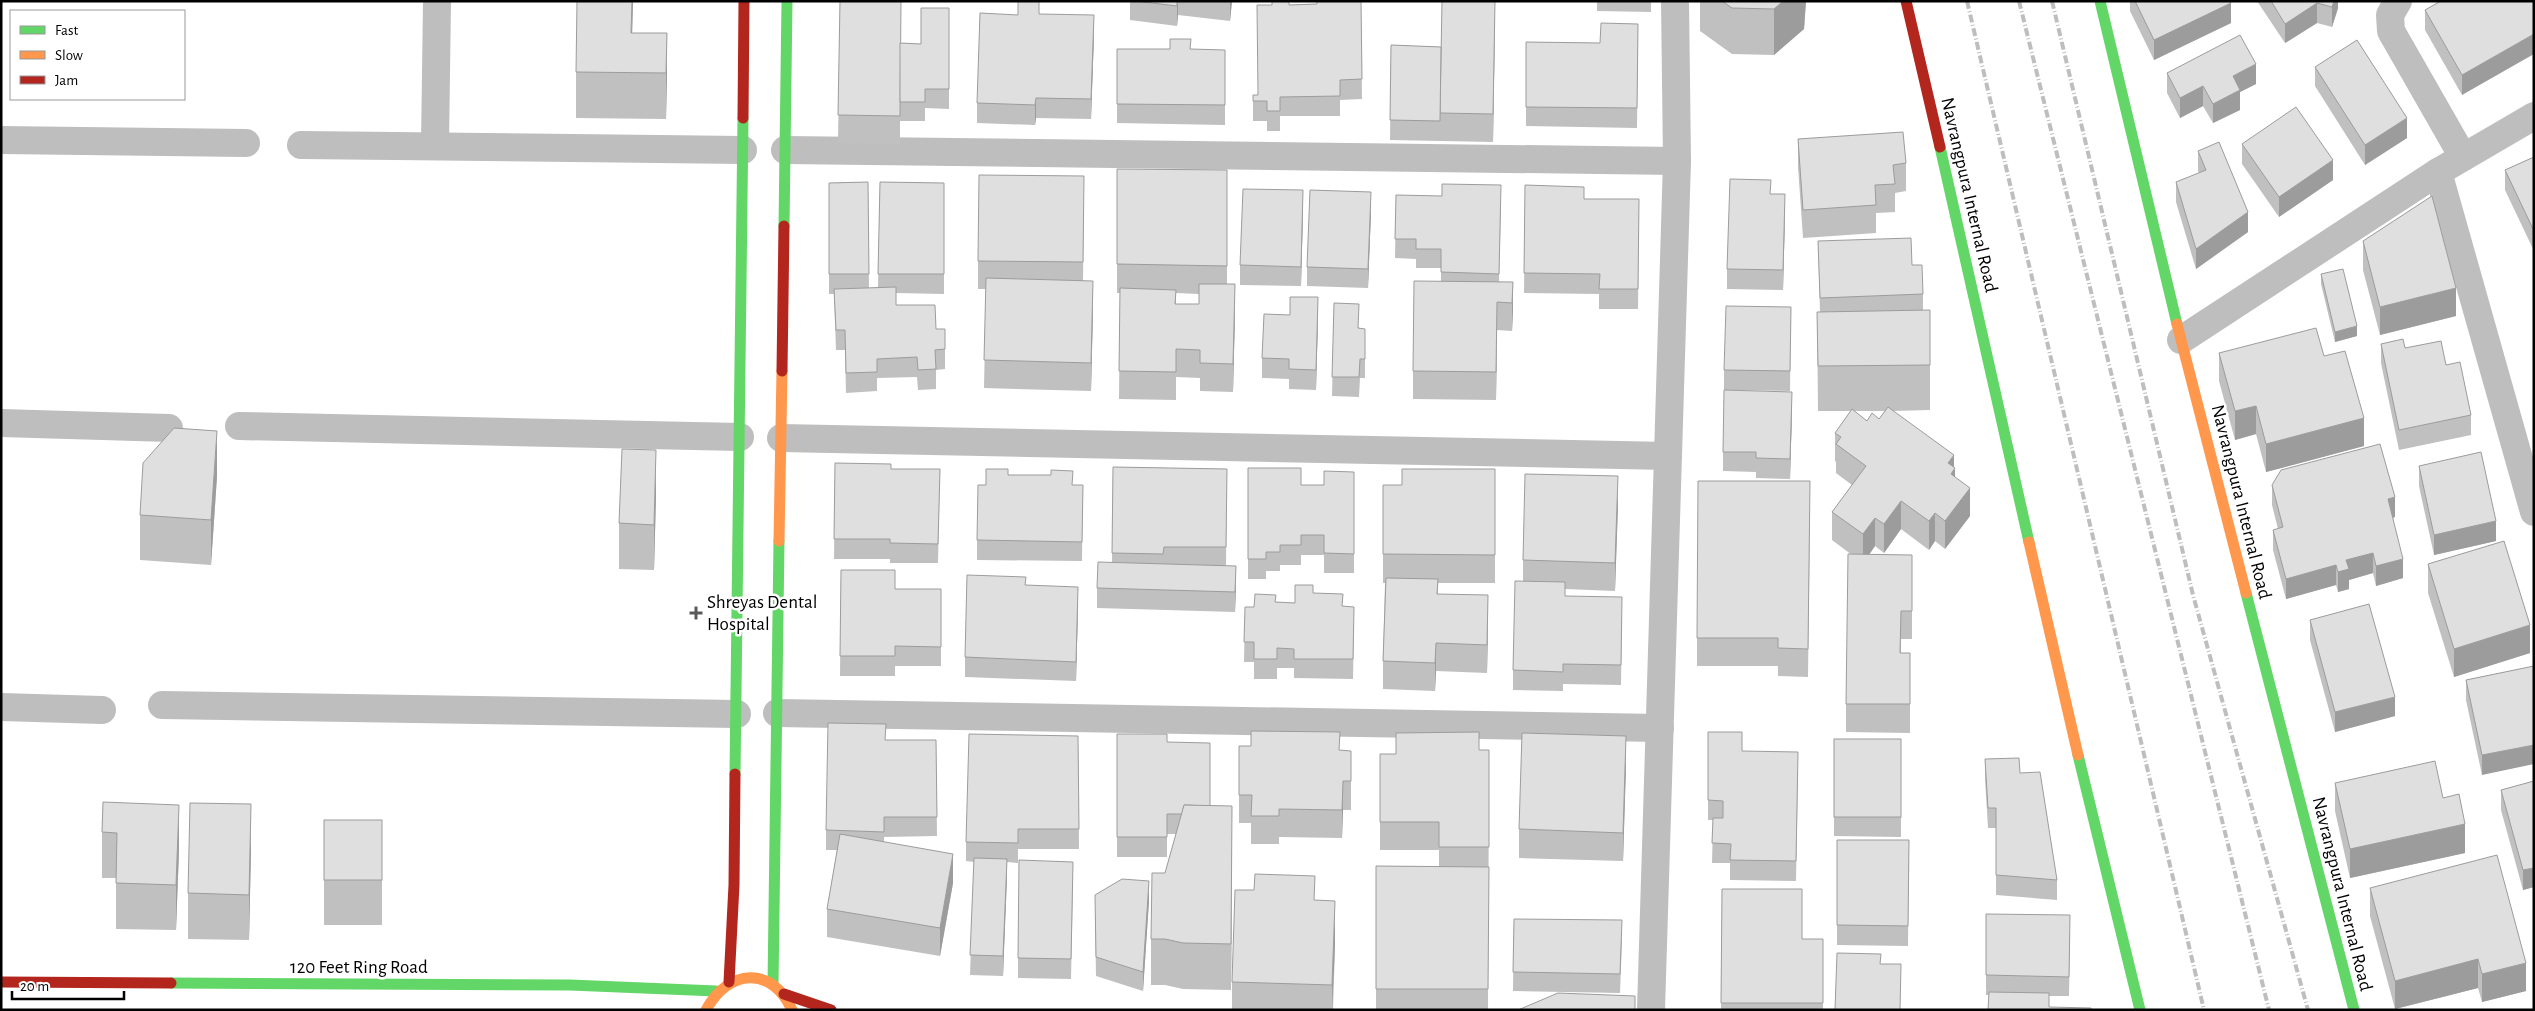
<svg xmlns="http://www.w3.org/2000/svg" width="2535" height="1011" font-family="'Alegreya Sans',sans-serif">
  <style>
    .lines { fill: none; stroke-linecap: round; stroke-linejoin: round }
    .street { stroke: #bebebe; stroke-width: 28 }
    .fast { stroke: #63d668; stroke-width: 11 }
    .slow { stroke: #ff974d; stroke-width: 11 }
    .jam { stroke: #b3261e; stroke-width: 11 }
    .rail { stroke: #bebebe; stroke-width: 4; stroke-dasharray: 8 2.5 1 2.5; stroke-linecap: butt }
    .wall { fill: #c0c0c0; fill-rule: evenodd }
    .shaded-wall { fill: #9c9c9c }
    .building { fill: #dfdfdf; stroke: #9c9c9c }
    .poi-dot { fill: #595959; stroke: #fff; stroke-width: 2 }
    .labels { text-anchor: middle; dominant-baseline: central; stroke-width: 5; stroke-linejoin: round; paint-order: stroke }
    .street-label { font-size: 19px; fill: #000; stroke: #fff }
    .poi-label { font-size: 19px; fill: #000; stroke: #fff; text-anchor: start }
  </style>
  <rect width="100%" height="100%" fill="#fff"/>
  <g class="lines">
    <!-- street -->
    <g class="street">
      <path d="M2398,1L2390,15L2391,31L2463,157"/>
      <path d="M1,140L246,143"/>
      <path d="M301,145L743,150"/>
      <path d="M435,145L437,1"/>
      <path d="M785,150L1677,161"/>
      <path d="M2438,172L2534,512"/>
      <path d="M2181,340L2438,172L2534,116"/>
      <path d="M1,423L169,428"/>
      <path d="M239,426L740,437"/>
      <path d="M781,438L1668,456"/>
      <path d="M162,705L737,714"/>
      <path d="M1,707L102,710"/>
      <path d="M777,713L1660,728"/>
      <path d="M1651,1010L1677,161L1675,1"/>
    </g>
    <!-- fast -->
    <g class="fast">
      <path d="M2100,1L2177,324"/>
      <path d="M1940,147L2029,542"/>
      <path d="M784,226L787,1"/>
      <path d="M2246,593L2354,1010"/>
      <path d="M2078,755L2140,1010"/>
      <path d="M735,774L743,118"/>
      <path d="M171,983L570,985L716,991"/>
      <path d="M773,985L779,541"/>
    </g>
    <!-- slow -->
    <g class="slow">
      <path d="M2177,324L2246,593"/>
      <path d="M779,541L782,371"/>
      <path d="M2029,542L2078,755"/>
      <path d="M706,1010C728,969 772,965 792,1010"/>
    </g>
    <!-- jam -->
    <g class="jam">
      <path d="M1906,1L1940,147"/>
      <path d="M743,118L744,1"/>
      <path d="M782,371L784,226"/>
      <path d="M1,982L171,983"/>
      <path d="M729,982L734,885L735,774"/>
      <path d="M784,994L831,1010"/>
    </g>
    <!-- rail -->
    <g class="rail">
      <path d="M1967,1L2204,1010"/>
      <path d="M2019,1L2269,1010"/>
      <path d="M2052,1L2193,595L2308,1010"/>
    </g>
  </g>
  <!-- wall -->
  <g class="wall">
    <path d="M633,1L632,33H667L666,119L576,118V72Z"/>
    <path d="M840,1L901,43L921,44L949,8V109L925,108V121H900V81V144L838,143Z"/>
    <path d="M1130,1H1232L1230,21L1178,15L1177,26L1130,20Z"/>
    <path d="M1361,1L1362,99L1340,100V116H1280V131H1267V121H1253V95H1258L1289,5L1317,4Z"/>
    <path d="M1597,1H1651V12L1597,11Z"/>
    <path d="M1700,1H1806L1804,29L1774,55L1732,54L1700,31Z"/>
    <path d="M2130,1H2230L2231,23L2154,60L2130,11Z"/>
    <path d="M2257,1H2338V8L2332,27L2317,23L2285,43Z"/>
    <path d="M2534,1L2462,95L2425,30V10Z"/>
    <path d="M1039,14L1094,35L1091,119L1036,118L1035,125L977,123V103L1018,15Z"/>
    <path d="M1495,21L1493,142L1390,140L1391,45L1441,47Z"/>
    <path d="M1638,24L1637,128L1526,126V42L1600,43Z"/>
    <path d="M1117,49L1225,50V125L1117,123Z"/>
    <path d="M2315,67L2407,138L2365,165L2315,86Z"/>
    <path d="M2167,73L2256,84L2240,92V110L2213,123L2203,106L2180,118L2167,93Z"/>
    <path d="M1798,139L1906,163V191L1895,193V212L1876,213V233L1803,238L1798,167Z"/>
    <path d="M2242,144L2333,180L2279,217L2242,164Z"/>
    <path d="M2198,151L2248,232L2196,269L2176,202V182L2199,173L2198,171Z"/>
    <path d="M2534,157V251L2505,190V170Z"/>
    <path d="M1117,169L1227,170V284L1235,313L1233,392L1200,391V378L1176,377V400L1119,399L1120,293H1117ZM1176,293L1199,294V304H1176Z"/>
    <path d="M868,182L869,288L878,287L880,182L944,183V294L896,293V305L936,329L945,349V369L936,370V389L918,390L917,377L877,378V391L846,393L845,350H836L834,294H829V183Z"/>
    <path d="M1525,185L1584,199H1639L1638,309H1599V294L1524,293Z"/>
    <path d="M1771,194L1785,214L1783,290L1727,289V269Z"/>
    <path d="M1396,195L1501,205L1499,282H1513V310L1512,331L1497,330L1496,400L1413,399V371L1441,281V268H1416V259L1395,258Z"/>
    <path d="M1084,205L1083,281L1093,310L1091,391L984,388L986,289H978V261Z"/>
    <path d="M1303,210L1301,286L1240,285V265Z"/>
    <path d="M1371,212L1368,288L1307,286V267Z"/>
    <path d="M1818,241L1912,265L1923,294V310L1930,365V410L1893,411L1954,467L1955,477L1970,516L1945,549L1935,541L1929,550L1901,529L1884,553L1875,546L1869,555H1912V639H1901V653H1910V733L1846,732V704L1852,555L1832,540V512L1852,485L1836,473V462L1835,461V433L1851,411H1818L1817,312H1820ZM1854,411H1885L1879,419L1867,421Z"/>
    <path d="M2363,241L2456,316L2380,335L2363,270Z"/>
    <path d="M2321,274L2357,336L2335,342L2321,284Z"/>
    <path d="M1334,303L1359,328L1365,329V378H1360L1359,397L1332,396Z"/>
    <path d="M1791,307L1790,391L1724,390V370Z"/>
    <path d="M1318,317L1316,390L1289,389V379L1262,378V358Z"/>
    <path d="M2381,344L2405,348L2446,365L2471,415V435L2399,450L2381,363Z"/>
    <path d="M2219,353L2324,356L2364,446L2266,472L2256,434L2235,440L2219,381Z"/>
    <path d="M1792,411L1790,479L1756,478V472L1723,471V452Z"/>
    <path d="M835,463L891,469H940L938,563H890V559H834Z"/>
    <path d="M2419,466L2496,541L2434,555L2419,486Z"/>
    <path d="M1113,467L1227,469L1226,566L1236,586L1235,612L1097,608V588L1112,562Z"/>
    <path d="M1248,468L1301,485H1324L1354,472V573H1324V555H1301V565H1280V571H1266V579H1248Z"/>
    <path d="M1495,469V583H1438V594L1488,623L1487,673L1436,671L1435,691L1383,689V661L1385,583H1383V485H1402Z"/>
    <path d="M1008,475L1073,485H1083L1082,561L977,560V540Z"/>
    <path d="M217,476L211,565L140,560V515Z"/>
    <path d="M2272,485L2395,517L2393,518L2403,578L2376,586L2373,573L2349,580V589L2338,592L2336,585L2286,599L2273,550V530L2278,529L2272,505Z"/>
    <path d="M656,496L654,570L619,569V523Z"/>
    <path d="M1618,505L1615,591L1565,589V596L1622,617L1621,685L1563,684V691L1513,690V670L1523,581V560Z"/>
    <path d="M1810,510L1808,677L1778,676V666H1697V638Z"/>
    <path d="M2428,564L2530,653L2454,677L2428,593Z"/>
    <path d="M841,570L895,589H941V666H895V676H840Z"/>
    <path d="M1026,585L1078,607L1076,681L965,677V657Z"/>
    <path d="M1313,593L1343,606L1354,626L1353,679L1294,678V668H1277V679H1254V662H1244L1245,607H1254L1276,602L1295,603Z"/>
    <path d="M2310,620L2395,716L2335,732L2310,640Z"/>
    <path d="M2534,666L2482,775L2466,700V680Z"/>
    <path d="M1708,732L1742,751L1798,771L1796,881L1730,880V863H1712L1713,820H1708Z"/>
    <path d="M1117,734L1167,742L1210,806L1232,851L1231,990L1183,989L1165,985H1151V939L1165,873L1176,834H1167V857H1117Z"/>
    <path d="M1078,736L1079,849H1018V863L1007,862L1003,976L970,975L974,862L966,861V842Z"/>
    <path d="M1834,739H1901V837L1834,836Z"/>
    <path d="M886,740H936L937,836L884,837V842L953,883L940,956L827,937V909L837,850H826V830Z"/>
    <path d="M1239,746L1340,750L1351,779V810H1343L1342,838L1279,837V844H1251V823H1239Z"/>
    <path d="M1479,750H1489L1488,1010H1376V866H1439V850H1380V754H1396Z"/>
    <path d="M1985,759L2020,773L2057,880V900L1996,895V828H1988L1985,779Z"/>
    <path d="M1626,765L1623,861L1519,858V829Z"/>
    <path d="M2534,781V887L2523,890L2501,810V790Z"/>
    <path d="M2335,783L2465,853L2350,878L2335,811Z"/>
    <path d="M103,802L179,850L176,930L116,929V878H102V832Z"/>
    <rect x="324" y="820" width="58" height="105"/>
    <path d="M1837,840H1909L1908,946L1837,945Z"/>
    <path d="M251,850L249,940L188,939V893Z"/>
    <path d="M1073,881L1071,979L1018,978V958Z"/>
    <path d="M2370,888L2526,991L2482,1002L2478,988L2395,1009L2370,916Z"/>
    <path d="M1722,889L1802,939H1823V1010H1721Z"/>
    <path d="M1315,900L1335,946L1333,1010H1232V982Z"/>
    <path d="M1149,901L1143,991L1096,976L1095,915Z"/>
    <path d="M1986,914L2070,935L2069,996H2049L1988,1010L1989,995H1986Z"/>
    <path d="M1514,919L1622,940L1620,993L1513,991Z"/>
  </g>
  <!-- shaded-wall -->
  <g class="shaded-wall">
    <path d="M632,1H633L631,78V33Z"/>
    <path d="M1177,1H1178V15L1177,26Z"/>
    <path d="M1230,1H1232L1230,21Z"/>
    <path d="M1495,1V21L1493,142V114Z"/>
    <path d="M1783,1H1806L1804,29L1774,55V9Z"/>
    <path d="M2334,1H2338V8L2332,27V7Z"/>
    <path d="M2231,3V23L2154,60V40Z"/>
    <path d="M2317,3V23L2285,43V24Z"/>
    <path d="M1094,15V35L1091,119V99Z"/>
    <path d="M667,33V79L666,119V73Z"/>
    <path d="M2534,34V54L2462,95V75Z"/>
    <path d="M2256,64V84L2240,92V110L2213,123V104L2233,76Z"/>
    <path d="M2203,86V106L2180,118V98Z"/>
    <path d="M1036,98V118L1035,125V105Z"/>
    <path d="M2407,118V138L2365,165V145Z"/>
    <path d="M2333,160V180L2279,217V197Z"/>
    <path d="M1303,190V210L1301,286V267Z"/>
    <path d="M1371,192V212L1368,288V269Z"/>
    <path d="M1785,194V214L1783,290V270Z"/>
    <path d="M2248,212V232L2196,269V249Z"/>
    <path d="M1093,281V310L1091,391V363Z"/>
    <path d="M1513,282V310L1512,331V303Z"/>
    <path d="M1235,284V313L1233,392V364Z"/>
    <path d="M2456,288V316L2380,335V307Z"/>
    <path d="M1318,297V317L1316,390V370Z"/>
    <path d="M1497,302V330L1496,400V372Z"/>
    <path d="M2357,326V336L2335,342V332Z"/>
    <path d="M1792,392V411L1790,479V459Z"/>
    <path d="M2256,406V434L2235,440V411Z"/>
    <path d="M2364,418V446L2266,472V444Z"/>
    <path d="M217,431V476L211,565V520Z"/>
    <path d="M656,450V496L654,570V525Z"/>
    <path d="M1954,455V470L1955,468V496L1948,463Z"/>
    <path d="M1618,476V505L1615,591V563Z"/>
    <path d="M1970,488V516L1945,549V521Z"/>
    <path d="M2395,497V517L2388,519V499Z"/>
    <path d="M1901,501V529L1884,553V524Z"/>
    <path d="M1935,513V541L1929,550V521Z"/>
    <path d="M1875,518V546L1863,563V534Z"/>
    <path d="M2496,521V541L2434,555V535Z"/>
    <path d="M2373,553V573L2349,580V589L2338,592V572L2346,560Z"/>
    <path d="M2403,559V578L2376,586V566Z"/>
    <path d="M2336,565V585L2286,599V579Z"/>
    <path d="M1236,566V586L1235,612V592Z"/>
    <path d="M1078,587V607L1076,681V662Z"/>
    <path d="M1488,595V623L1487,673V645Z"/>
    <path d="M2530,625V653L2454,677V649Z"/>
    <path d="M1436,643V671L1435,691V663Z"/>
    <path d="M2395,697V716L2335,732V712Z"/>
    <path d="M1626,736V765L1623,861V833Z"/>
    <path d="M2534,745V764L2482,775V755Z"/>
    <path d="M1343,781V810L1342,838V810Z"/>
    <path d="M251,804V850L249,940V895Z"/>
    <path d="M179,805V850L176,930V885Z"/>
    <path d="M1232,806V851L1231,990V944Z"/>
    <path d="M2465,824V853L2350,878V849Z"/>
    <path d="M953,854V883L940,956V928Z"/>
    <path d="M1007,859V879L1003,976V956Z"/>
    <path d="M2534,868V887L2523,890V870Z"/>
    <path d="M1149,881V901L1143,991V972Z"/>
    <path d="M1335,901V946L1332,1010V985Z"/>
    <path d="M2478,959V988L2395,1009V981Z"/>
    <path d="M2526,963V991L2482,1002V974Z"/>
  </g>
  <!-- building -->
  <g class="building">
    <path d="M577,1H632L631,33H667L666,73L576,72Z"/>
    <path d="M840,1H901L900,116L838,115Z"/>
    <path d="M1018,1H1039V14L1094,15L1091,99L1036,98L1035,105L977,103L980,13L1018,15Z"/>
    <path d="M1136,1H1177V6Z"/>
    <path d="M1272,1H1289V5L1317,4V1H1361L1362,79L1340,80V96L1280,97V111H1267V101H1253V95H1258L1257,5H1272Z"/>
    <path d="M1442,1H1495L1493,114L1440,113Z"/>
    <path d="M1722,1H1783L1774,9L1732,8Z"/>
    <path d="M2135,1H2230L2231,3L2154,40Z"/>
    <path d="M2271,1H2334L2332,7L2317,3L2285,24Z"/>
    <path d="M2441,1H2534V34L2462,75L2425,10Z"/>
    <path d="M921,8H949V89H925V102H900V43L921,44Z"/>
    <path d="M1601,23L1638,24L1637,108L1526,107V42L1600,43Z"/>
    <path d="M2240,35L2256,64L2233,76L2240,90L2213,104L2203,86L2180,98L2167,73Z"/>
    <path d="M1170,39H1191L1190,49L1225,50V105L1117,104V49H1170Z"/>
    <path d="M2357,40L2407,118L2365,145L2315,67Z"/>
    <path d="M1391,45L1441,47L1440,121L1390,120Z"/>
    <path d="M2296,107L2333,160L2279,197L2242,144Z"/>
    <path d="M1903,132L1906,163L1893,165L1895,184L1875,185L1876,205L1803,210L1798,139Z"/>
    <path d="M2219,142L2248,212L2196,249L2176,182L2206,170L2198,151Z"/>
    <path d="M2534,157V231L2505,170Z"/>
    <path d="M1117,169L1227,170V266L1117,264Z"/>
    <path d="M979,175L1084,176L1083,262L978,261Z"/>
    <path d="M1730,179L1771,180L1770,194H1785L1783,270L1727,269Z"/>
    <path d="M868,182L869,274H829V183Z"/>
    <path d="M880,182L944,183V274H878Z"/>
    <path d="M1442,184L1501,185L1499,274L1441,272V249H1416V239H1395L1396,195L1442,196Z"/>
    <path d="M1525,185L1584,187V199H1639L1638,289H1599L1600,274L1524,273Z"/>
    <path d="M1243,189L1303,190L1301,267L1240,265Z"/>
    <path d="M1310,190L1371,192L1368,269L1307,267Z"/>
    <path d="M2432,196L2456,288L2380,307L2363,241Z"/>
    <path d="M1911,238L1912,265H1922L1923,294L1820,298L1818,241Z"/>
    <path d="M2343,269L2357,326L2335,332L2321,274Z"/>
    <path d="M986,278L1093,281L1091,363L984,360Z"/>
    <path d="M1414,281L1513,282L1512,303L1497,302L1496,372L1413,371Z"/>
    <path d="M1199,284H1235L1233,364L1200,363V350L1176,349V372L1119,371L1120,288L1176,290L1175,304H1199Z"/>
    <path d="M896,287V305H935L936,329H945V349L935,350L936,369L918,370L917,357L877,359V372L846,373L845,330H836L834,289Z"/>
    <path d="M1290,297H1318L1316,370L1289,369V359L1262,358L1264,314L1290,315Z"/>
    <path d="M1334,303L1359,304L1358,328L1365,329V359H1360L1359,377H1332Z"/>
    <path d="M1726,306L1791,307L1790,371L1724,370Z"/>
    <path d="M1930,310V365L1818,366L1817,312Z"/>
    <path d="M2316,328L2324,356L2345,351L2364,418L2266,444L2256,406L2235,411L2219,353Z"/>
    <path d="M2403,339L2405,348L2441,341L2446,365L2460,362L2471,415L2399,430L2381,344Z"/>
    <path d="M1724,390L1792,392L1790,459L1756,458V452H1723Z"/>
    <path d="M1888,407L1954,455L1948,463L1955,468L1951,474L1970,488L1945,521L1935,513L1929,521L1901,501L1884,524L1875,518L1863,534L1832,512L1866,466L1836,444L1841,437L1835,433L1852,409L1867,421L1872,413L1879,419Z"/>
    <path d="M174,428L217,431L211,520L140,515L143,463Z"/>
    <path d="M2380,444L2395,497L2388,499L2403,559L2376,566L2373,553L2346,560L2349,569L2338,572L2336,565L2286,579L2273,530L2283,527L2272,485L2281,470Z"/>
    <path d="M622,449L656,450L654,525L619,523Z"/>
    <path d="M2481,452L2496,521L2434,535L2419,466Z"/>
    <path d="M835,463L891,464V469H940L938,544L890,543V539H834Z"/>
    <path d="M1113,467L1227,469L1226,547H1164L1163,554L1112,553Z"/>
    <path d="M1248,468H1301V485H1324V471L1354,472V554L1324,553V535H1301V545H1280V552H1266V559H1248Z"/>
    <path d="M986,469H1008V475H1051V470L1073,471L1072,485H1083L1082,542L977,540L978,485H986Z"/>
    <path d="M1402,469H1495V555L1383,554V485H1402Z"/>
    <path d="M1525,474L1618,476L1615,563L1523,560Z"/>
    <path d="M1698,481H1810L1808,649L1778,648V638H1697Z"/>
    <path d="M2504,541L2530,625L2454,649L2428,564Z"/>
    <path d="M1848,554L1912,555V611H1901L1900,653H1910V704H1846Z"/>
    <path d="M1098,562L1236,566L1235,592L1097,588Z"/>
    <path d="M841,570H895V589H941V647L895,646V656H840Z"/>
    <path d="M967,575L1026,577L1025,585L1078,587L1076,662L965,657Z"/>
    <path d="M1386,578L1438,579L1437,594L1488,595L1487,645L1436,643L1435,663L1383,661Z"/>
    <path d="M1515,581L1565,582V596L1622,597L1621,665L1563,664V672L1513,670Z"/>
    <path d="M1295,585H1313V593L1343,594L1342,606L1354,607L1353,659H1294V649L1277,648V659H1254V642H1244L1245,607H1254L1255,594L1276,595L1275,602L1295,603Z"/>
    <path d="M2369,604L2395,697L2335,712L2310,620Z"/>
    <path d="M2534,666V745L2482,755L2466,680Z"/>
    <path d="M828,723L886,724L885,740H936L937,817H884V832L826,830Z"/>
    <path d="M1251,731L1340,732L1339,750L1351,751V781H1343L1342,810L1279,809V816H1251L1252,795H1239V746H1251Z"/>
    <path d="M1479,732V750H1489V847H1439V822H1380V754H1396V733Z"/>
    <path d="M1708,732H1742V751L1798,752L1796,861L1730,860L1731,844L1712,843L1713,818H1723V801L1708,800Z"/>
    <path d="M1522,733L1626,736L1623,833L1519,829Z"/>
    <path d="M969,734L1078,736L1079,829H1018V843L966,842Z"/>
    <path d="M1117,734H1167V742L1210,743V806L1184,805L1182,814H1167V837H1117Z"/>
    <rect x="1834" y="739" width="67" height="78"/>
    <path d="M2019,758L2020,773L2040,772L2057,880L1996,875V808H1988L1985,759Z"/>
    <path d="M2435,761L2443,798L2459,794L2465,824L2350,849L2335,783Z"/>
    <path d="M2534,781V868L2523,870L2501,790Z"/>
    <path d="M103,802L179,805L176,885L116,883L117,833L102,832Z"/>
    <path d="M190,803L251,804L249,895L188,893Z"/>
    <path d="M1184,805L1232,806L1231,944L1183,943L1165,939H1151L1152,873H1165Z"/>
    <rect x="324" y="820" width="58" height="60"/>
    <path d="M840,834L953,854L940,928L827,909Z"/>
    <path d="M1837,840H1909L1908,926L1837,925Z"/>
    <path d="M2497,855L2526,963L2482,974L2478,959L2395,981L2370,888Z"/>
    <path d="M974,858L1007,859L1003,956L970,955Z"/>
    <path d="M1019,860L1073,862L1071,959L1018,958Z"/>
    <path d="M1376,866L1489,867L1488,989H1376Z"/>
    <path d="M1255,874L1315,876L1314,900L1335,901L1332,985L1232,982L1235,890H1254Z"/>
    <path d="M1122,879L1149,881L1143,972L1096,957L1095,895Z"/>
    <path d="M1722,889H1802V939H1823V1003H1721Z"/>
    <path d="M1986,914L2070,915L2069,977L1986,975Z"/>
    <path d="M1514,919L1622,920L1620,974L1513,972Z"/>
    <path d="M1837,953L1881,954L1880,964H1901L1900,1010H1835Z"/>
    <path d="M1989,992L2049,993V1007L2091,1008V1010H1988Z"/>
    <path d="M1558,993L1635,996V1010H1518Z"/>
  </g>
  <!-- markers -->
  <path class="poi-dot" d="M693.5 605.5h5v5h5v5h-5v5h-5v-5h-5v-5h5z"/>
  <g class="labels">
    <!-- street labels -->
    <g class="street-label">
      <text transform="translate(1969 195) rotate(77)">Navrangpura Internal Road</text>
      <text transform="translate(2241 502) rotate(76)">Navrangpura Internal Road</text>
      <text transform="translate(2342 894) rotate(76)">Navrangpura Internal Road</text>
      <text x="359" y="967">120 Feet Ring Road</text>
    </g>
    <!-- poi labels -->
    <g class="poi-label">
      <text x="707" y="602">Shreyas Dental<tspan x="707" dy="22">Hospital</tspan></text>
    </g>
  </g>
  <!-- border -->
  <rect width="2535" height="1011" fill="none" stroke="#000000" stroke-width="5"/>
  <!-- legend -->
  <rect x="10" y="10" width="175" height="90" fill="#ffffff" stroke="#999999"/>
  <rect x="20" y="26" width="25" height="8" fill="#63d668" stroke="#999999"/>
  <text x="55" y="35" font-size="15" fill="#000000">Fast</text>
  <rect x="20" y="51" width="25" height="8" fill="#ff974d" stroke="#999999"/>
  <text x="55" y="60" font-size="15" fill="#000000">Slow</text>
  <rect x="20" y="76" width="25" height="8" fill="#b3261e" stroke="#999999"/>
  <text x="55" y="85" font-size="15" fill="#000000">Jam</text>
  <!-- scale -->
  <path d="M12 991v8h112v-8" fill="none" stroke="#000000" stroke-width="2.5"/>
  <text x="20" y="991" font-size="15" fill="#000000" stroke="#ffffff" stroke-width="4" paint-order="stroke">20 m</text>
</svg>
